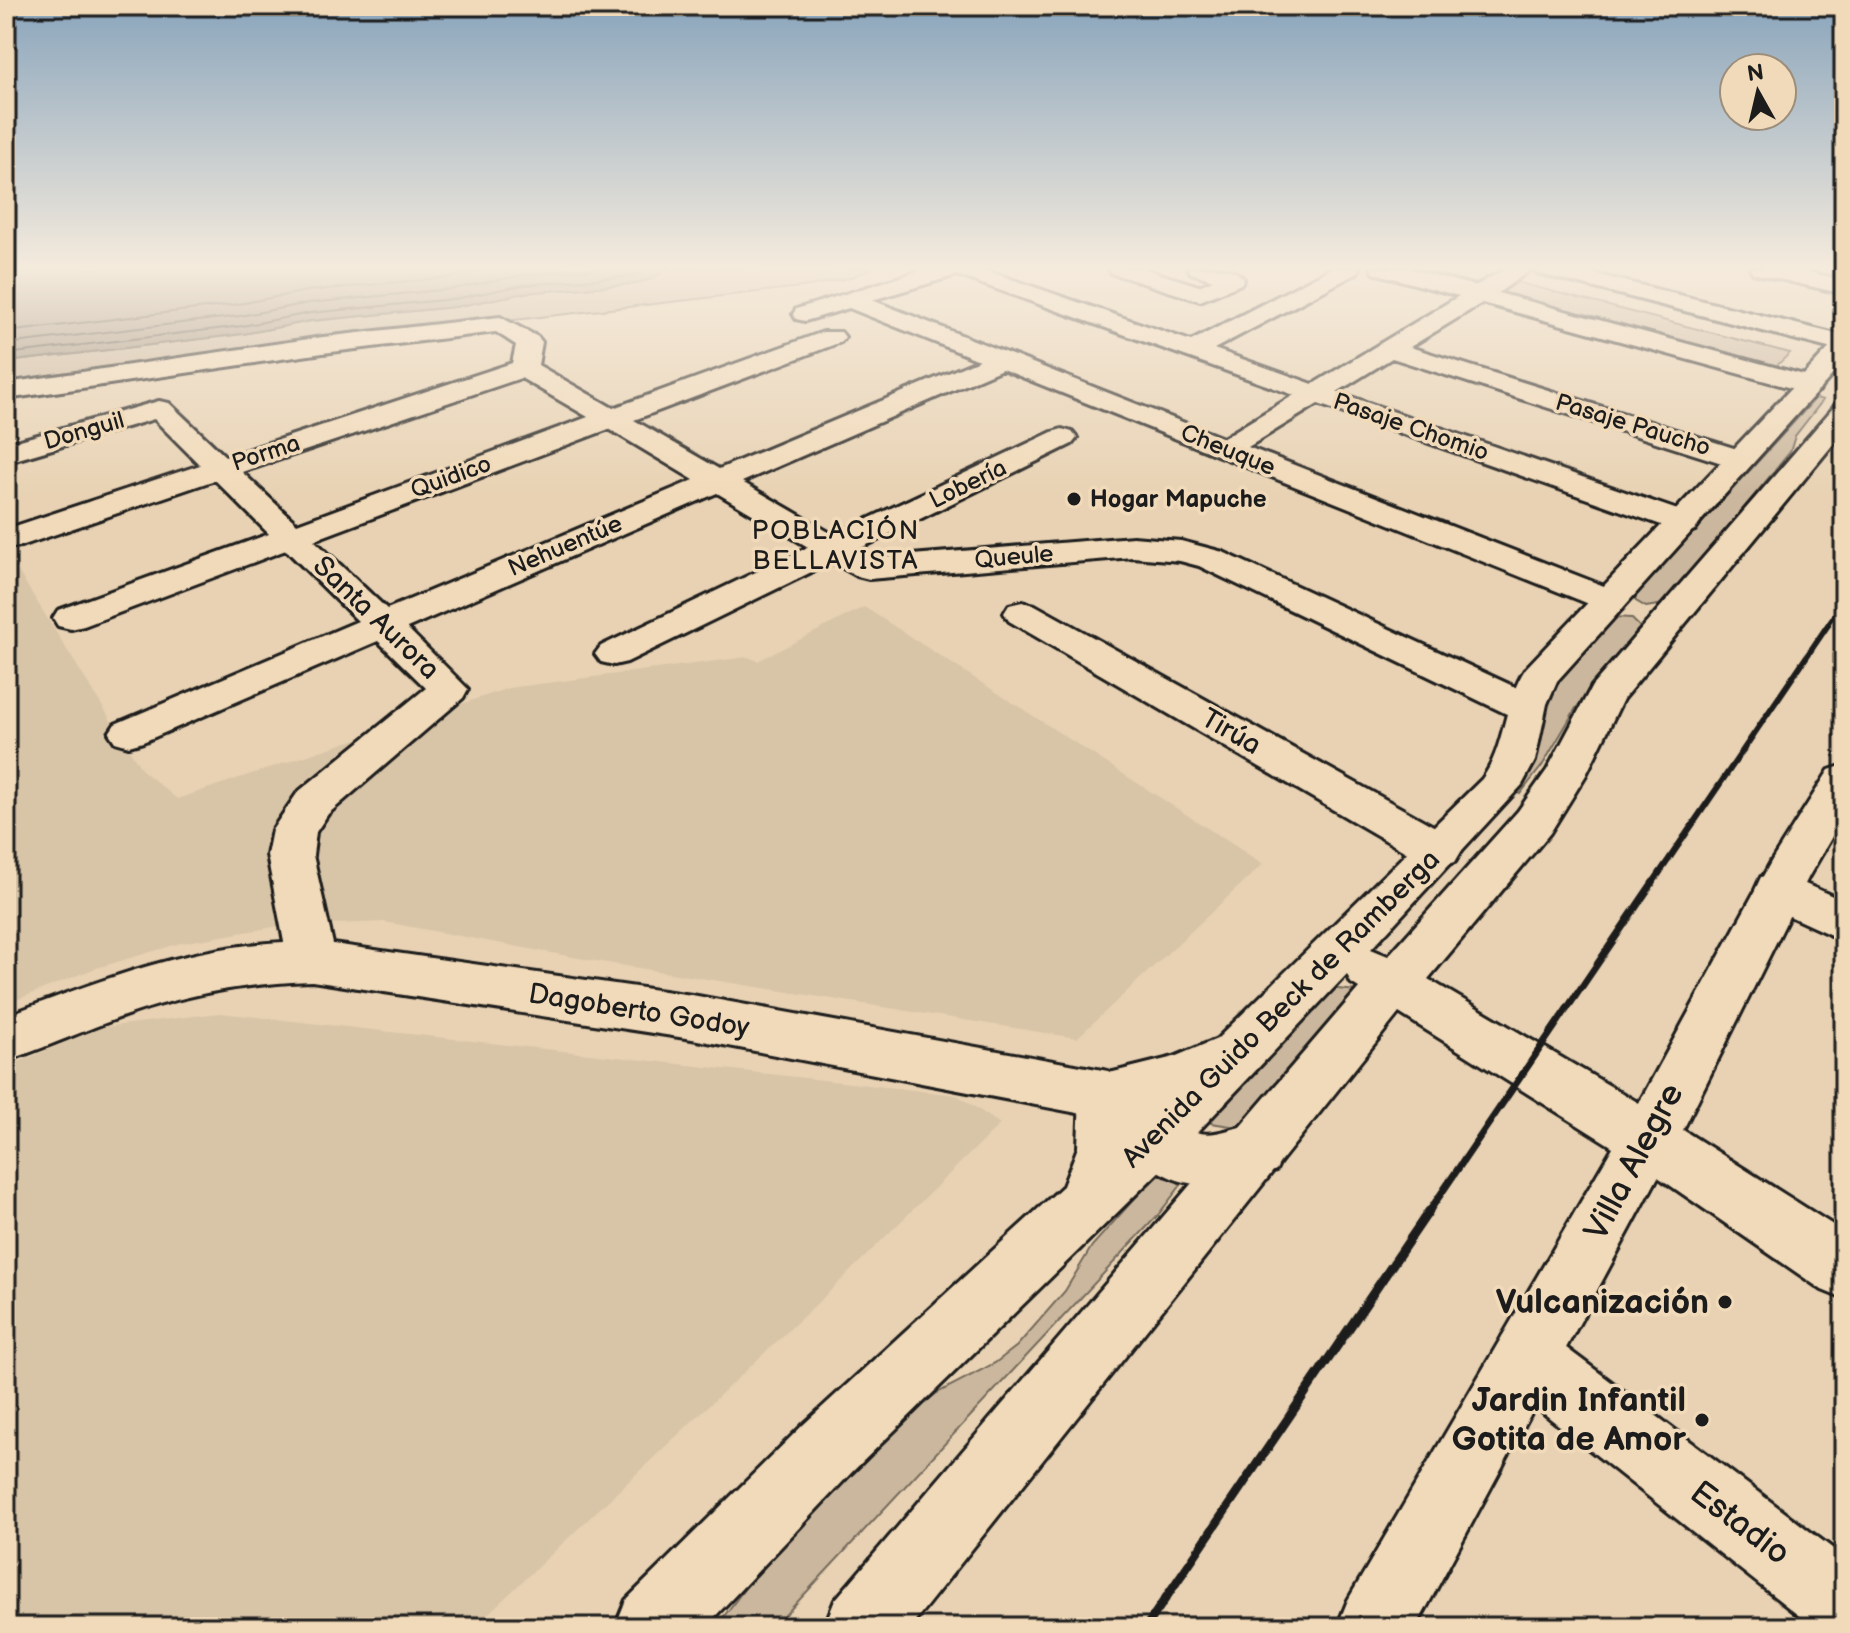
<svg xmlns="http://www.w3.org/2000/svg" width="1850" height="1633" font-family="'Balsamiq Sans',sans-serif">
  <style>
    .built { fill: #d8c4a7 }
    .green { fill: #cbb79d; stroke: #746a5c; stroke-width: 2 }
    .water { fill: #9d8f7b; stroke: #696155; stroke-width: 2 }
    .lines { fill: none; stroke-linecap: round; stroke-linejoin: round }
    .shore { stroke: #504a42; stroke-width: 2 }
    .minor-casing { stroke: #1c1c1c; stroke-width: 6 }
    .major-casing { stroke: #1c1c1c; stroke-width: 6 }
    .minor { fill: #f1dab9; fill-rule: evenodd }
    .major { fill: #f1dab9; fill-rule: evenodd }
    .rail-far3 { stroke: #1c1c1c; stroke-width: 4 }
    .rail-far2 { stroke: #1c1c1c; stroke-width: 6 }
    .rail-far1 { stroke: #1c1c1c; stroke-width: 7 }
    .rail { stroke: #1c1c1c; stroke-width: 9 }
    .poi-dot { fill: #1c1c1c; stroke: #f1dab9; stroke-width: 3 }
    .labels { text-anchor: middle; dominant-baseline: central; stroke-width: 7; stroke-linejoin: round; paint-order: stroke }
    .far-street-label { font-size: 24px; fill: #1c1c1c; stroke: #f1dab9 }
    .far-poi-label { font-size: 24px; font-weight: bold; fill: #1c1c1c; stroke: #f1dab9; text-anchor: start }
    .far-neighbourhood-label { font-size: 26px; letter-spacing: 2px; fill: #1c1c1c; stroke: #f1dab9 }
    .street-label { font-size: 28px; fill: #1c1c1c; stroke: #f1dab9 }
    .near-street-label { font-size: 34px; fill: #1c1c1c; stroke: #f1dab9 }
    .near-poi-label { font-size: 34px; font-weight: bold; fill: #1c1c1c; stroke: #f1dab9; text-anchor: end }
  </style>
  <rect width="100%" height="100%" fill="#e8d2b3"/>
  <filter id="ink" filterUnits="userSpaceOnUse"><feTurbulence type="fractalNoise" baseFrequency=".0125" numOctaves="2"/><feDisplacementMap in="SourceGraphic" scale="16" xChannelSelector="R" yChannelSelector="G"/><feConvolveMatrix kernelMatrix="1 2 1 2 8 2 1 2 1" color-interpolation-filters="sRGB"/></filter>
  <g filter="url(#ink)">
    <!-- built -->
    <g class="built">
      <path d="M6,552L142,770L177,799L509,688L748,657L758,661L864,607L1263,864L1077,1038L595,961L385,922L279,926L181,943L93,969L6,1004Z"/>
      <path d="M220,1013L957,1095L1000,1124L828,1293L474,1627H6V1067L104,1027Z"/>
    </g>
    <!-- green -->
    <g class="green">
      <path d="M670,268H873L849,278L810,286L462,326L6,384V362L243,334L311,321L455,307L525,293L633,284L649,280Z"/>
      <path d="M1512,281L1790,353L1772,370L1492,292Z"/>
      <path d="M1816,398L1823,400L1795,436L1790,452L1664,604L1646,607L1636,601L1635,596Z"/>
      <path d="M1615,617L1631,618L1640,627L1576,708L1542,766L1520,794L1518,793L1536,764L1551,686Z"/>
      <path d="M1328,988L1367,992L1248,1119L1237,1127L1211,1123L1203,1117Z"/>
      <path d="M1161,1169L1181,1185L1158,1215L774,1627H716L760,1568L919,1407L937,1393L995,1363L1017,1346L1065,1291L1092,1246Z"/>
    </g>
    <!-- water -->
    <path class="water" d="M6,268H670L649,280L633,284L525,293L455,307L311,321L243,334L6,362Z"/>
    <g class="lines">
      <!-- shore -->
      <g class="shore">
        <path d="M6,332L239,304L307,291L450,277L496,268"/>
        <path d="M6,344L240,316L309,303L452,289L523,275L607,268"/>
        <path d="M6,354L242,326L310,313L454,299L524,285L631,276L652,268"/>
      </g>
      <!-- minor casing -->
      <g class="minor-casing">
        <g id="minor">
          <path d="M929,268H979L1191,341L1332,268H1360L1357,273L1214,349L1313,384L1459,296L1374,273L1371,268H1407L1475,286L1507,268H1533L1498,293L1819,379L1822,385L1819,391L1809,393L1482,303L1410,347L1750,453L1754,459L1750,465L1739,468L1728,465L1392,358L1337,392L1695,516L1700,523L1695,530L1684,533L1318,404L1248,447L1622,593L1627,601L1622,609L1609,612L1002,369L742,482L834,535L1052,432L1062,429L1072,432L1077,438L1072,444L859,549L875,558L1133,537L1181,541L1223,552L1539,698L1545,707L1539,716L1525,720L1511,716L1199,566L1180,561L1133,557L869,579L857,576L832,562L627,662L614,665L601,662L595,654L601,646L808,547L717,493L407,628L468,689L463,698L328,814L316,832L313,855L333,944L692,995L1108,1071C1143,1083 1162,1122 1196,1132C1217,1139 1239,1122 1258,1126C1264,1127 1271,1130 1276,1132L1285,1151L1276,1170C1188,1203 1155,1179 1093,1116L692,1039L312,981C258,983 207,990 155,1006C104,1021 56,1044 6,1061V1016C95,982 188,946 284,942L267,855L272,830L298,792L426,688L378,641L143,742L129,746L115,742L109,733L115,724L358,621L286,550L84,626L71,629L58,626L53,618L58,610L269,534L215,480L21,546L6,548V529L200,465L154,419L8,462L6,444L159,401L169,403L226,457L512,363L516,345L496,332L323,353L6,399V383L323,337L500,317L538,337L542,342L538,365L613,408L823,332H841L845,337L841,342L634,420L719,469L979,360L849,308L805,321L796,319L793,314L796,309ZM957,275L1294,395L1223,438L872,300ZM521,378L588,417L297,524L242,472ZM609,429L694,480L387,609L314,540Z"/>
          <path d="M1108,268H1141L1199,286L1213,280L1191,273L1188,268C1207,268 1231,264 1244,279L1241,284L1200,301L1111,273Z"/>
          <path d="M1534,268H1571L1844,336V352L1537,273Z"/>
          <path d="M1750,268H1790L1844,280V294L1753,273Z"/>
          <path d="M1022,602L1035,605L1455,838L1462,850L1455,862L1439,867L1423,862L1009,621L1004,613L1009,605Z"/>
          <path d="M1778,872L1844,901V941L1761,903L1755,890L1761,877Z"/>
          <path d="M1526,1325L1549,1335L1844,1557V1627H1813L1503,1381L1493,1358L1503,1335Z"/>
        </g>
      </g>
      <!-- major casing -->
      <g class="major-casing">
        <path id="major" d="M1844,339V362L1557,681L1547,704L1535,761L1522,785L1371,949L1388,956L1518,811L1547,770L1592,686L1834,407L1844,405V431L1623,699L1586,775L1550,833L1428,979L1639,1103L1772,860L1829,770L1844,765V816L1809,876L1683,1130L1844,1232V1299L1822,1290L1658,1177L1416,1627H1337L1348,1600L1613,1147L1399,1013L910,1627H824L835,1600L1359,988L1351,983L1347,974L1174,1157L852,1472L705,1627H615L626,1600L804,1424L1063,1186L1078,1147L1080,1095L1089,1078L1174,1057L1217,1039L1482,779C1506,746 1503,702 1526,668L1835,342Z"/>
      </g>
      <!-- minor -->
      <use href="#minor" class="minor"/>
      <!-- major -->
      <use href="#major" class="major"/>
      <!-- rail-far3 -->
      <path class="rail-far3" d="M1826,627L1844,601"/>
      <!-- rail-far2 -->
      <path class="rail-far2" d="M1652,884L1828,625"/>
      <!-- rail-far1 -->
      <path class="rail-far1" d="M1428,1213L1653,882"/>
      <!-- rail -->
      <path class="rail" d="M1146,1627L1429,1211"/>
    </g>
  </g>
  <!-- sky -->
  <linearGradient id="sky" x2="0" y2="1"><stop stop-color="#8aa5bc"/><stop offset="0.54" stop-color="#f5ebdd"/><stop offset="1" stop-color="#f5ebdd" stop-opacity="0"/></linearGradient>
  <rect width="1850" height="496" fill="url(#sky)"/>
  <!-- markers -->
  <g class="poi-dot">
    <circle cx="1074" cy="499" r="8"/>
    <circle cx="1725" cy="1302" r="8"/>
    <circle cx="1702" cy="1420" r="8"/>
  </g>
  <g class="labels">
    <!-- far-street labels -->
    <g class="far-street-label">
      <text transform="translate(1633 425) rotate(17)">Pasaje Paucho</text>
      <text transform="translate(1411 427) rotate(19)">Pasaje Chomio</text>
      <text transform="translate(84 431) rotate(-16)">Donguil</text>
      <text transform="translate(1228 450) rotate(22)">Cheuque</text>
      <text transform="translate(266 453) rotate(-18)">Porma</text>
      <text transform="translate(451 477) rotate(-20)">Quidico</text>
      <text transform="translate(968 484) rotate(-26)">Lobería</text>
      <text transform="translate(565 546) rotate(-23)">Nehuentúe</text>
      <text transform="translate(1014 557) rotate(-5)">Queule</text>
    </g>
    <!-- far-poi labels -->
    <g class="far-poi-label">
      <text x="1090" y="499">Hogar Mapuche</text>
    </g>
    <!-- far-neighbourhood labels -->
    <g class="far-neighbourhood-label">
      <text x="836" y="531">POBLACIÓN<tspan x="836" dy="30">BELLAVISTA</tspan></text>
    </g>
    <!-- street labels -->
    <g class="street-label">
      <text transform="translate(376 618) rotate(44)">Santa Aurora</text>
      <text transform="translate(1231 732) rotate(30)">Tirúa</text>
      <text transform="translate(1281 1009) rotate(-45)">Avenida Guido Beck de Ramberga</text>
      <text transform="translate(639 1011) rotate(9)">Dagoberto Godoy</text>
    </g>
    <!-- near-street labels -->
    <g class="near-street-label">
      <text transform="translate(1634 1162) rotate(-62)">Villa Alegre</text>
      <text transform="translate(1740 1523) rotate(37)">Estadio</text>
    </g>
    <!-- near-poi labels -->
    <g class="near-poi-label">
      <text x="1709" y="1302">Vulcanización</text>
      <text x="1686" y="1400">Jardin Infantil<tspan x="1686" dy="39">Gotita de Amor</tspan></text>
    </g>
  </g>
  <!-- margin -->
  <rect width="1850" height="1633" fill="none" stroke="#f1dab9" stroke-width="32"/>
  <rect x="16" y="16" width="1818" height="1601" fill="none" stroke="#1c1c1c" stroke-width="3" filter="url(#ink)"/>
  <!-- north arrow -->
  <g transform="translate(1758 92) rotate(352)"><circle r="38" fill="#f1dab9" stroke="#9c8e7a" stroke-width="2"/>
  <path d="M0-6L14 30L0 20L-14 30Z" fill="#1c1c1c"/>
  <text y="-12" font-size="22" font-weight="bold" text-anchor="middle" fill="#1c1c1c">N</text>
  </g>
</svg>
